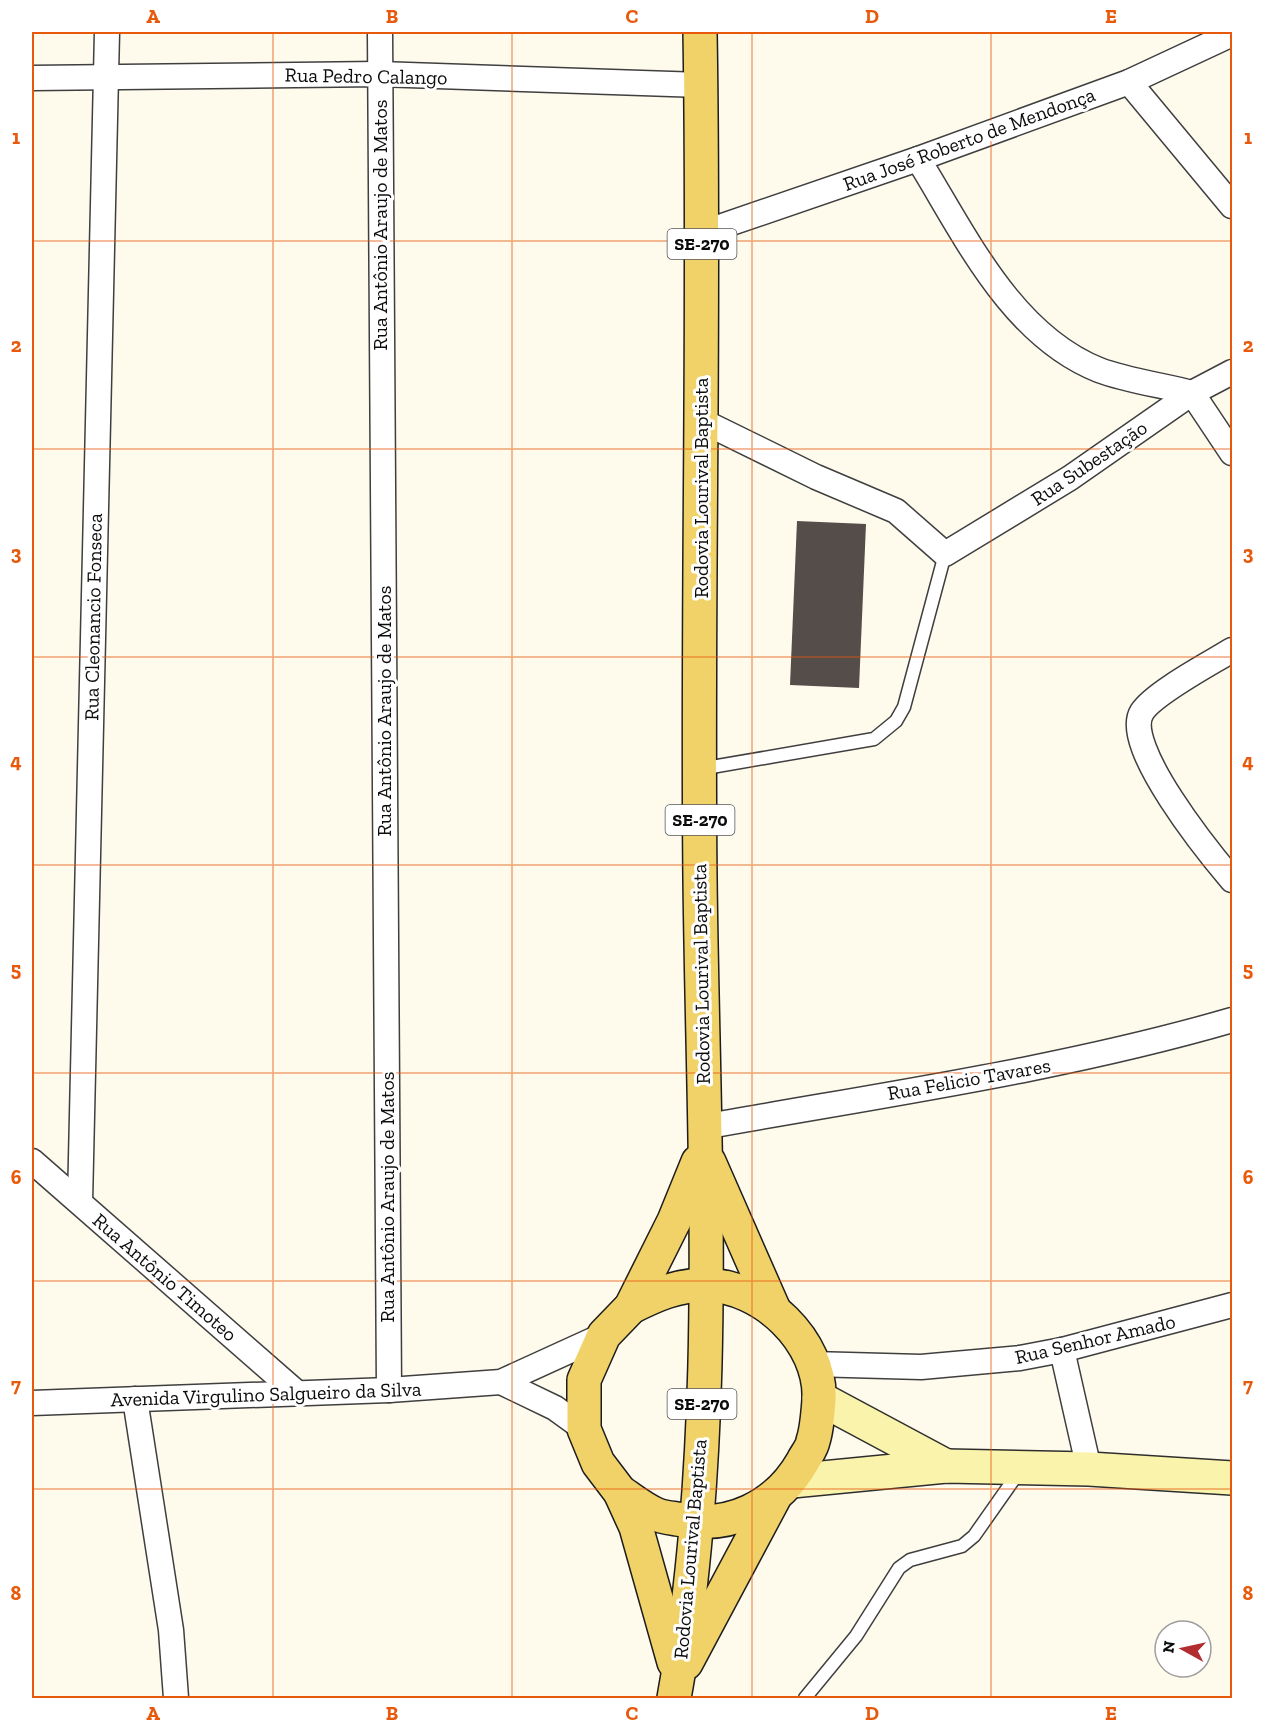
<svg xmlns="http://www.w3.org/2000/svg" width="1264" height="1730" font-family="'Zilla Slab',serif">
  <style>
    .building { fill: #544d49 }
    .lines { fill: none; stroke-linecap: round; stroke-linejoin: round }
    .lane-casing { stroke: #3f3f3f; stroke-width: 15 }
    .street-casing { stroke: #3f3f3f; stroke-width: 27 }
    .secondary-casing { stroke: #2e2e2e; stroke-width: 36 }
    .primary-casing { stroke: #1d1d1d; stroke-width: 36 }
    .lane { stroke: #fff; stroke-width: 12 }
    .street { stroke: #fff; stroke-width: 24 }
    .secondary { stroke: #faf3ab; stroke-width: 33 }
    .primary { stroke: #f1d269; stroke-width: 33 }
    .grid { fill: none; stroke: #e8590c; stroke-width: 1.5; stroke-opacity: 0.55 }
    .labels { text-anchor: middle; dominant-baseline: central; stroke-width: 6; stroke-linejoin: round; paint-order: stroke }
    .shield { fill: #fff; stroke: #555; stroke-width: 1.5 }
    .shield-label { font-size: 18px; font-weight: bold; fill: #0c0c0c }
    .street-label { font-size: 20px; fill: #0c0c0c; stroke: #fff }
    .neatline { fill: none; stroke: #e8590c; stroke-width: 2 }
    .grid-label { font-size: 20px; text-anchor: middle; font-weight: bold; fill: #e8590c }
  </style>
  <rect width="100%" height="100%" fill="#fefbec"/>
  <!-- building -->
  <path class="building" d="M797,521L866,524L859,688L790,685Z"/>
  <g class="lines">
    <!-- lane casing -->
    <g class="lane-casing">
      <g id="lane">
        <path d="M700,769L874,739L896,721L904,707L945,554"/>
        <path d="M805,1698L856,1636L899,1568L910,1560L962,1546L974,1536L1019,1472"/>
      </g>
    </g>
    <!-- street casing -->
    <g class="street-casing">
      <g id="street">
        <path d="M380,32L389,1390"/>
        <path d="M32,78L379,74L701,85"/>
        <path d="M1129,82L1232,206"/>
        <path d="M918,159C965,235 1011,335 1099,370C1128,381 1162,385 1192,393"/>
        <path d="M702,233L918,159L1129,82L1232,34"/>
        <path d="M1192,393L1232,453"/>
        <path d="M702,421L816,477L896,511L945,554L1070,478L1192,393L1232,372"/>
        <path d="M1232,650C1211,663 1154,693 1142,712C1121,745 1210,854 1232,880"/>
        <path d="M703,1127C880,1095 1060,1070 1232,1020"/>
        <path d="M32,1161L297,1393"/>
        <path d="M80,1202L107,32"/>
        <path d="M1062,1350L1089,1469"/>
        <path d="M812,1364L921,1367L1020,1358L1062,1350L1232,1305"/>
        <path d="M501,1382L555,1408L584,1429"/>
        <path d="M135,1399L171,1630L176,1698"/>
        <path d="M32,1403L389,1390L501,1382L604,1335"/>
      </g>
    </g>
    <!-- secondary casing -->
    <g class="secondary-casing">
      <g id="secondary">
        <path d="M819,1398L946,1466"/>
        <path d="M792,1481L946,1466L1089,1469L1232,1478"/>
      </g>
    </g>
    <!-- primary casing -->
    <g class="primary-casing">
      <g id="primary">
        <path d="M709,1162L774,1310"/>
        <path d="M620,1492C631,1499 643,1509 655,1514C661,1517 670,1518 677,1519C729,1530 777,1507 803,1461C806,1455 812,1448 813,1441C817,1429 818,1413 819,1400C822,1341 762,1285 705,1285C677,1285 655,1295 631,1307"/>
        <path d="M674,1662L636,1527L620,1492L598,1463L584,1429V1380L604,1335L631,1307L674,1221L698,1162"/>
        <path d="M686,1663L774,1498"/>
        <path d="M674,1698C722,1432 703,1148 700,878C697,596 705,314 700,32"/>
      </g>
    </g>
    <!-- lane -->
    <use href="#lane" class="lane"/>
    <!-- street -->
    <use href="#street" class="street"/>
    <!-- secondary -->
    <use href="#secondary" class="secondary"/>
    <!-- primary -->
    <use href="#primary" class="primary"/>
  </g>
  <!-- grid -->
  <path class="grid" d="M273,32V1698M512,32V1698M752,32V1698M991,32V1698M32,241H1232M32,449H1232M32,657H1232M32,865H1232M32,1073H1232M32,1281H1232M32,1489H1232"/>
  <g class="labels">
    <!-- shield labels -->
    <g class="shield">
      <rect x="667.5" y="229" width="69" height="30" rx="4.5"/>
      <rect x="665.5" y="805" width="69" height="30" rx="4.5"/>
      <rect x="667.5" y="1389" width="69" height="30" rx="4.5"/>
    </g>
    <g class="shield-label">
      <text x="702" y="244">SE-270</text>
      <text x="700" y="820">SE-270</text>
      <text x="702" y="1404">SE-270</text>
    </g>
    <!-- street labels -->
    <g class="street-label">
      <text transform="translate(366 76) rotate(1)">Rua Pedro Calango</text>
      <text transform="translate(969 139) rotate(-20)">Rua José Roberto de Mendonça</text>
      <text transform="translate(380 225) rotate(-90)">Rua Antônio Araujo de Matos</text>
      <text transform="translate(1089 463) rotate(-34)">Rua Subestação</text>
      <text transform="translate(701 488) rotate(-90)">Rodovia Lourival Baptista</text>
      <text transform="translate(93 617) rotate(-89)">Rua Cleonancio Fonseca</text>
      <text transform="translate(384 711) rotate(-90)">Rua Antônio Araujo de Matos</text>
      <text transform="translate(701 974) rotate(-91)">Rodovia Lourival Baptista</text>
      <text transform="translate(969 1079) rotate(-10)">Rua Felicio Tavares</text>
      <text transform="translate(387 1197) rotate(-90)">Rua Antônio Araujo de Matos</text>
      <text transform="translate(165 1277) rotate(41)">Rua Antônio Timoteo</text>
      <text transform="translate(1095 1339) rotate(-13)">Rua Senhor Amado</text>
      <text transform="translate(266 1394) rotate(-2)">Avenida Virgulino Salgueiro da Silva</text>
      <text transform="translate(690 1549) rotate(-85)">Rodovia Lourival Baptista</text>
    </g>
  </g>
  <!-- border -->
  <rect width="1264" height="1730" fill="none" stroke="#ffffff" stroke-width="66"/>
  <!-- north arrow -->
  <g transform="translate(1183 1649) rotate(278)"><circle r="28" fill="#ffffff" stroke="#9e9e9e" stroke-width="1.5"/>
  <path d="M0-4.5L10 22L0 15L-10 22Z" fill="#b32c30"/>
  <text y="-9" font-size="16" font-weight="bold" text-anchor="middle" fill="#0c0c0c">N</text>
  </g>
  <rect x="33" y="33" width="1198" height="1664" class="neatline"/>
  <g class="grid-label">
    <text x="153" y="23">A</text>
    <text x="392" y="23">B</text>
    <text x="632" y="23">C</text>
    <text x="872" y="23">D</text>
    <text x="1111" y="23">E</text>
    <text x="16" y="144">1</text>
    <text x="1248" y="144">1</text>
    <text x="16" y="352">2</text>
    <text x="1248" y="352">2</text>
    <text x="16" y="560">3</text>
    <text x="1248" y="560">3</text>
    <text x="16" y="768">4</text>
    <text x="1248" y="768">4</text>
    <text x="16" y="976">5</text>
    <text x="1248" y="976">5</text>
    <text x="16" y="1184">6</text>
    <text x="1248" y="1184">6</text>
    <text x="16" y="1392">7</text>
    <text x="1248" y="1392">7</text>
    <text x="16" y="1600">8</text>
    <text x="1248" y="1600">8</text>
    <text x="153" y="1720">A</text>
    <text x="392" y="1720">B</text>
    <text x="632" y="1720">C</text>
    <text x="872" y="1720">D</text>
    <text x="1111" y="1720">E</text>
  </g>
</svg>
